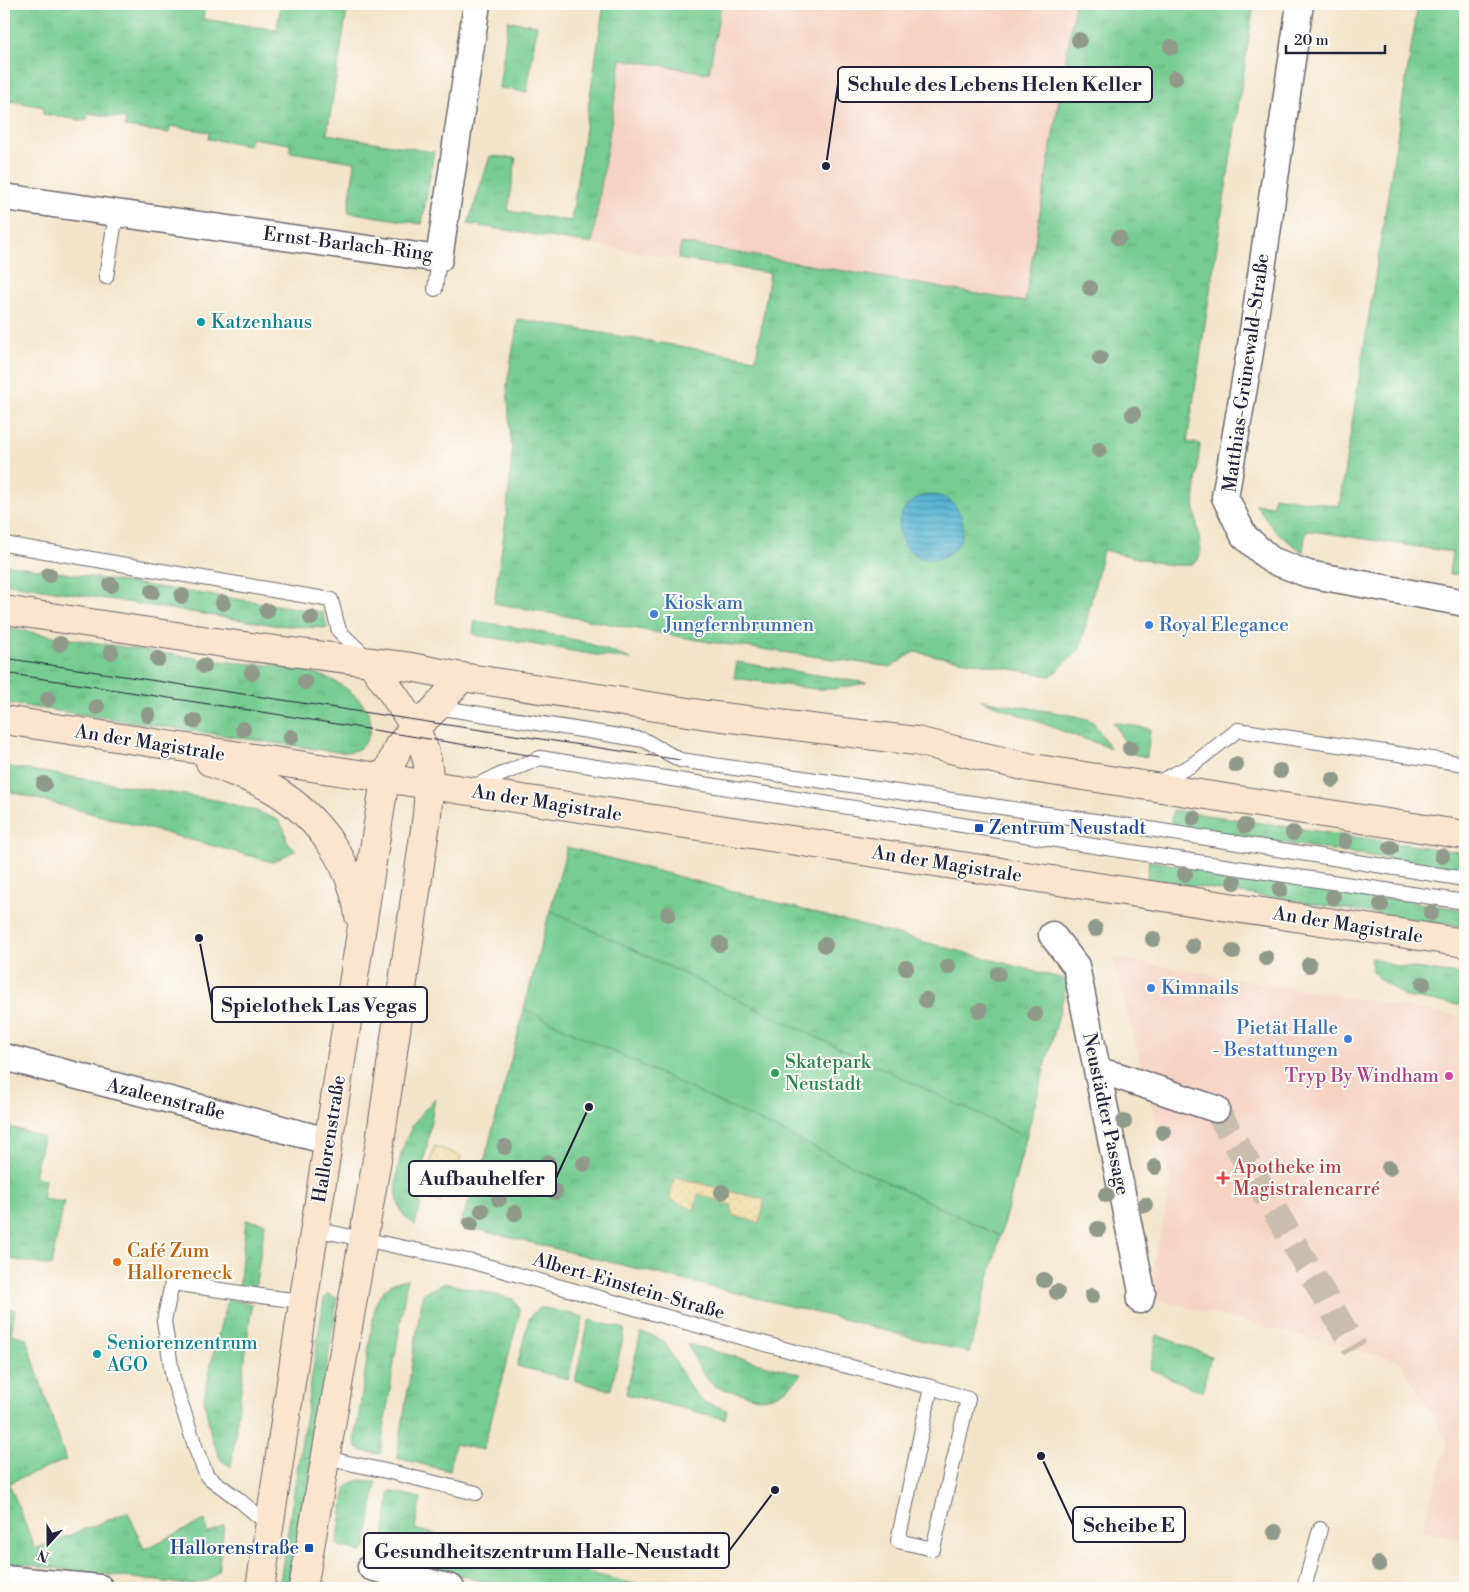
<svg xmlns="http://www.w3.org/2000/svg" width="1469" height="1592" font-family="'Libre Bodoni',serif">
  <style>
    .built { fill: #f5d2c2 }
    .grass { fill: url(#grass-tufts); stroke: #4c7766 }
    .sand { fill: url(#sand-dots); stroke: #887e6c }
    .garden { fill: #76cc91; stroke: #4c7766 }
    .water { fill: url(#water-rules); stroke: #3a6a86 }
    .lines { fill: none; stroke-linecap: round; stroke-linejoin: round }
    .street-tunnel { stroke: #c9bdad; stroke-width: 26; stroke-dasharray: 26 13; stroke-linecap: butt }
    .lane-casing { stroke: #6b666d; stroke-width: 16 }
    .street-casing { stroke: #6b666d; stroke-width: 29 }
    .secondary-casing { stroke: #6b666d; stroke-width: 30 }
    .lane { stroke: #fff; stroke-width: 14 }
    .street { stroke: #fff; stroke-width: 26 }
    .secondary { stroke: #fbe5cf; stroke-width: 28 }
    .tram { stroke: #22223b; stroke-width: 1 }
    .tree { fill: #909a8b }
    .culture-dot { fill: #0f9aa8; stroke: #fdfcf7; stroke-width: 2 }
    .shop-dot { fill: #3f7fe0; stroke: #fdfcf7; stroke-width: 2 }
    .transit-dot { fill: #1a4fb4; stroke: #fdfcf7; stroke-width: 2 }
    .leisure-dot { fill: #2e9e5b; stroke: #fdfcf7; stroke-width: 2 }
    .hotel-dot { fill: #d1479c; stroke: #fdfcf7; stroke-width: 2 }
    .health-dot { fill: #e0444e; stroke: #fdfcf7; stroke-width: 2 }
    .food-dot { fill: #e8710a; stroke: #fdfcf7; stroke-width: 2 }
    .labels { text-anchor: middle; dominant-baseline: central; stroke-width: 4; stroke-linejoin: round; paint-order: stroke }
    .street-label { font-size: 19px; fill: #22223b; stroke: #fdfcf7 }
    .culture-label { font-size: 19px; fill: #0d838f; stroke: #fdfcf7; text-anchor: start }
    .shop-label { font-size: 19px; fill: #366cbe; stroke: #fdfcf7; text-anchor: start }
    .transit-label { font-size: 19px; fill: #164399; stroke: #fdfcf7; text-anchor: start }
    .leisure-label { font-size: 19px; fill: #27864d; stroke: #fdfcf7; text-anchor: start }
    .hotel-label { font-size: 19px; fill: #b23c85; stroke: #fdfcf7; text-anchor: end }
    .health-label { font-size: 19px; fill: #be3a42; stroke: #fdfcf7; text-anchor: start }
    .food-label { font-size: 19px; fill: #c56008; stroke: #fdfcf7; text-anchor: start }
    .leader { fill: none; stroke: #22223b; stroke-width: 2 }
    .callout-dot { fill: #22223b; stroke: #fdfcf7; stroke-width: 2 }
    .callout { fill: #fdfcf7; stroke: #22223b; stroke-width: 2 }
    .callout-label { font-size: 20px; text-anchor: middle; font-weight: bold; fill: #22223b }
  </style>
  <defs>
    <pattern id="grass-tufts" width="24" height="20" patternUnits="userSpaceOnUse" patternTransform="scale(1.25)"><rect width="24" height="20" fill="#76cc91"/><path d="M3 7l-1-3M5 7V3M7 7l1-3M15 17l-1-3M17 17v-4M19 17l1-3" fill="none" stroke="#66af7e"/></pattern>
    <pattern id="sand-dots" width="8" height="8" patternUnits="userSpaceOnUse" patternTransform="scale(1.25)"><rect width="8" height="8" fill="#eeda9e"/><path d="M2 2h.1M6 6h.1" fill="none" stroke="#ccbb89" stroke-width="1.8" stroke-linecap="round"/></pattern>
    <pattern id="water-rules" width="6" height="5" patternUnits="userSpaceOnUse" patternTransform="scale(1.25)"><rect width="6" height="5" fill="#53b3d2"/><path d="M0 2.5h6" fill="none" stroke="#4491ac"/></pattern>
  </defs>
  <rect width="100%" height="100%" fill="#fdfcf7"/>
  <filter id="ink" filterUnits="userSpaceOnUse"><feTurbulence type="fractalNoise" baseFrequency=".02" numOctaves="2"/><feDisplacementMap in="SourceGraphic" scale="10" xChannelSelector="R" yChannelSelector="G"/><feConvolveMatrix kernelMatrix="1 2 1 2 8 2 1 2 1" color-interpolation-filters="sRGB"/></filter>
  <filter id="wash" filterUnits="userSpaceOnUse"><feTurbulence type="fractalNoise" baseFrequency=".0096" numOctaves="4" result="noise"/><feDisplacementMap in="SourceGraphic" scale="20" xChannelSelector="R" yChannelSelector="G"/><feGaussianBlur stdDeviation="1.12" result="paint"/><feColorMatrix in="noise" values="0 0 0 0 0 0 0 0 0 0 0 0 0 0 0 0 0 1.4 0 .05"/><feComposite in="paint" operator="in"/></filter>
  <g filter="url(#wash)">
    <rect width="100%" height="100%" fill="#f3e4c9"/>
    <!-- built -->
    <g class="built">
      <path d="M721,4H1075L1026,302L682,243L678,259L592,244L621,59L709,73Z"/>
      <path d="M1113,958L1465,1017V1541L1422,1530L1448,1442L1400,1361L1146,1297L1172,1183Z"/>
    </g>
    <!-- grass -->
    <g class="grass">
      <path d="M4,4H205L203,19L277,30L281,4H348L327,134L434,152L422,224L348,212L355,162L290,152V144L251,138L249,145L208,139L209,132L170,126L169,133L125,127L126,119L88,113L86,121L43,114L44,107L5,100L4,104Z"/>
      <path d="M604,4H721L709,73L621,59L592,244L468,224L490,156L516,158L508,211L571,221Z"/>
      <path d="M1075,4H1254L1187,442L1200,444L1194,504L1201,551L1198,560L1189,565H1168L1103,550L1080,649L1051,676L914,652L891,667L709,642L494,603L507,511L512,453L507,385L518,319L756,359L770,273L678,259L681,243L1025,302Z"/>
      <path d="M1418,4H1465V575L1449,574L1452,552L1306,530L1303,552L1276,532L1255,504L1273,506L1274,496L1339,506Z"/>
      <path d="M508,21L537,25L527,92L499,88Z"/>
      <path d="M4,564L323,612L327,628L274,625L4,583Z"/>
      <path d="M475,621L526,629L585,642L631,659L603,656L475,635L473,631Z"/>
      <path d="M4,628C72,639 141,650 209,660C248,665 289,663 325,677C348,686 384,712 366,741C359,753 348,752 336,752L4,703Z"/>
      <path d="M737,662L866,683L833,689H814L734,678Z"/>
      <path d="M981,700L1071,715L1087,719L1093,722L1110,748L1073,735Z"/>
      <path d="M1113,722L1150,729L1147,757L1132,754Z"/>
      <path d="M4,766L221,801L259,812L278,820L284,829L287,841L296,850L273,862L4,790Z"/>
      <path d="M1173,810L1465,853V870L1170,826Z"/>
      <path d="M567,847L1068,980L969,1353L850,1321L459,1225L480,1177Z"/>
      <path d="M1149,861L1465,910V927L1147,879Z"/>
      <path d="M1370,957L1391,965L1465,975V1006L1405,997L1378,978L1372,969Z"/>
      <path d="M435,1098L418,1197V1201L421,1203L415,1225C412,1223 408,1221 406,1218C387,1195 400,1148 413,1125C418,1115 428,1107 435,1098Z"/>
      <path d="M4,1125L43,1137L34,1176L45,1179L42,1199L64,1202L51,1266L4,1258Z"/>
      <path d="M246,1220L265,1223L255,1289L239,1287Z"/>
      <path d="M407,1279L380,1454L362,1451L357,1448L355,1441L375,1305C383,1289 389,1282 407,1279Z"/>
      <path d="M445,1283L513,1299L519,1308V1316L483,1450L454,1444L450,1471L397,1458L423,1293Z"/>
      <path d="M328,1294L337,1298V1301L292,1588H279L324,1299Z"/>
      <path d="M228,1299L252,1304L231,1467L221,1460L211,1436L204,1398L216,1341Z"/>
      <path d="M4,1306L15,1310L11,1334L26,1338L66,1460L9,1483L35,1549L128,1512L144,1549L205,1520L207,1534L224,1525L218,1572L209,1580L190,1585L4,1562Z"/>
      <path d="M540,1308H546L583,1317L568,1379L517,1366L529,1319L534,1312Z"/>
      <path d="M589,1320L625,1329L611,1390L575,1381Z"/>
      <path d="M641,1333L654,1336L665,1343L691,1389L703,1402L727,1410L725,1419L626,1394Z"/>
      <path d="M1157,1335L1211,1356L1202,1392L1150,1369Z"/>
      <path d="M687,1344L801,1374C794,1386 774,1399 759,1398C751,1397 744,1394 736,1392C728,1390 718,1389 711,1383C700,1373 694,1356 687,1344Z"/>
      <path d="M360,1480L376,1482L366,1548L362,1552L339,1546L337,1543L346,1488L352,1483Z"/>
      <path d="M390,1491L421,1498L415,1529L650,1588H509L384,1556L382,1552Z"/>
    </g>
    <!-- sand -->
    <g class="sand">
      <path d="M435,1146L461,1156L453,1183L448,1180L441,1203L424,1195L428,1180L434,1182L437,1168L430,1163Z"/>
      <path d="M675,1177L765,1200L759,1223L732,1215V1205L698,1194L694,1210L669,1199Z"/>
    </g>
    <!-- garden -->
    <path class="garden" d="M550,910L1026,1137L1000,1236L524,1009Z"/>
    <!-- water -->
    <circle class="water" cx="931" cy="527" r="32"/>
  </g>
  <g filter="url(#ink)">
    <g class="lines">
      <!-- street-tunnel -->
      <path class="street-tunnel" d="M1216,1109L1355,1349"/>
      <!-- lane casing -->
      <g class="lane-casing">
        <g id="lane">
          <path d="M106,277L116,214"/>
          <path d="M435,289L439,259"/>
          <path d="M4,544L331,600L339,631L367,658"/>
          <path d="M436,707L644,740L680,760L1143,828L1465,879"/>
          <path d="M1155,784L1192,765L1238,730L1465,764"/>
          <path d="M472,787L540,758L1138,853L1465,902"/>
          <path d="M314,1229L473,1262L656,1314L835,1363L931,1387L968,1399L933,1549L898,1541L931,1387"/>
          <path d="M325,1458L386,1471L476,1493"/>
          <path d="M270,1526L238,1499L207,1476L197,1452L173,1379L164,1321L172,1283L268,1297L303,1301"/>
          <path d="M1304,1588L1320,1529"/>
        </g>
      </g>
      <!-- street casing -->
      <g class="street-casing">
        <g id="street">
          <path d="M1300,4L1250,352L1225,497L1244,536L1271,560L1308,574L1465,603"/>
          <path d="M4,197L439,259L477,4"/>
          <path d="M1052,935L1076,966L1142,1292L1140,1300"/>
          <path d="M4,1057L328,1141"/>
          <path d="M1098,1071L1118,1076L1216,1109"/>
          <path d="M371,1567L451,1588"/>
          <path d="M4,1579L100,1588"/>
        </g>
      </g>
      <!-- secondary casing -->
      <g class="secondary-casing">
        <g id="secondary">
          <path d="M4,610L236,645L411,667L462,677L707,715L916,741L1032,768L1465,835"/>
          <path d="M4,720L1465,943"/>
          <path d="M210,762C227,770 246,776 263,784C313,809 352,860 359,916"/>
          <path d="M260,1588L299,1329L385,779L398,747L414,728L434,710L462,677"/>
          <path d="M303,1588L380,1142L427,815C428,797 431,779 427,761C422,730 389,689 371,662"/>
        </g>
      </g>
      <!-- lane -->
      <use href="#lane" class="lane"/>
      <!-- street -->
      <use href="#street" class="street"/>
      <!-- secondary -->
      <use href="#secondary" class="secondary"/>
      <!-- tram -->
      <g class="tram">
        <path d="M4,658L680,760"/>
        <path d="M4,673L275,714L540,757"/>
      </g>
    </g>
    <!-- trees -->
    <g class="tree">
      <circle cx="1079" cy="40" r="8"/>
      <circle cx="1171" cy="47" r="8"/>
      <circle cx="1175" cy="78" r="8"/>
      <circle cx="1119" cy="238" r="8"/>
      <circle cx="1090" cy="288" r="8"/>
      <circle cx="1100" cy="358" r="8"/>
      <circle cx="1133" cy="414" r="8"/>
      <circle cx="1099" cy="450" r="8"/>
      <circle cx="49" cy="575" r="8"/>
      <circle cx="111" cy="585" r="8"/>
      <circle cx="152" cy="592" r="8"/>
      <circle cx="182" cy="596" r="8"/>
      <circle cx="223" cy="603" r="8"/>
      <circle cx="267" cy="611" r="8"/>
      <circle cx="311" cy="618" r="8"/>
      <circle cx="60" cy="644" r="8"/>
      <circle cx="111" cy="652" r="8"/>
      <circle cx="158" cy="659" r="8"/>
      <circle cx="204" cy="666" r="8"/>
      <circle cx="252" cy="673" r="8"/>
      <circle cx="305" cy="682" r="8"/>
      <circle cx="48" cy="699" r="8"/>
      <circle cx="97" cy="707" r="8"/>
      <circle cx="148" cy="715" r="8"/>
      <circle cx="194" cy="721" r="8"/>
      <circle cx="243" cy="729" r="8"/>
      <circle cx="291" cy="737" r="8"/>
      <circle cx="1130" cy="748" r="8"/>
      <circle cx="1236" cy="765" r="8"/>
      <circle cx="1280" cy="771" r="8"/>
      <circle cx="1333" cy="780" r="8"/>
      <circle cx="44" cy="784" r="8"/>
      <circle cx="1194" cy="818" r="8"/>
      <circle cx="1245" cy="826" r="8"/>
      <circle cx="1293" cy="833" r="8"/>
      <circle cx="1345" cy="841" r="8"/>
      <circle cx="1391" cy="848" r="8"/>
      <circle cx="1442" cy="856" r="8"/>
      <circle cx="1185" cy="874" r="8"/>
      <circle cx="1234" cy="882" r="8"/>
      <circle cx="1280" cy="890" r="8"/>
      <circle cx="1333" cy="897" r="8"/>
      <circle cx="1381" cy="905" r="8"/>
      <circle cx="1431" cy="913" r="8"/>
      <circle cx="668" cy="914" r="8"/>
      <circle cx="1095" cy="929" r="8"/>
      <circle cx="1153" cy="939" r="8"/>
      <circle cx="720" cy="944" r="8"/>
      <circle cx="825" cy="945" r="8"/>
      <circle cx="1193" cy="946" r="8"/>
      <circle cx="1233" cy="952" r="8"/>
      <circle cx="1266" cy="958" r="8"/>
      <circle cx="1309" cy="965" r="8"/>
      <circle cx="948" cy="967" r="8"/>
      <circle cx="906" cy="968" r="8"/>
      <circle cx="998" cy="974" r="8"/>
      <circle cx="1423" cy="984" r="8"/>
      <circle cx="926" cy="1000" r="8"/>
      <circle cx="980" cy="1011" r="8"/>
      <circle cx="1035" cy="1014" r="8"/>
      <circle cx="1124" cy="1122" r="8"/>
      <circle cx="1163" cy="1132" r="8"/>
      <circle cx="505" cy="1147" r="8"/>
      <circle cx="548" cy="1163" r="8"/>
      <circle cx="584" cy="1164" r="8"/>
      <circle cx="1155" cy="1167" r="8"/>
      <circle cx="1389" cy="1168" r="8"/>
      <circle cx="430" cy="1189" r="8"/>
      <circle cx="555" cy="1192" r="8"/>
      <circle cx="722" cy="1192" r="8"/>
      <circle cx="1106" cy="1195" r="8"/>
      <circle cx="499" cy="1199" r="8"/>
      <circle cx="1145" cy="1205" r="8"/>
      <circle cx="482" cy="1211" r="8"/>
      <circle cx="515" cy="1213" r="8"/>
      <circle cx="471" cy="1224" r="8"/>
      <circle cx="1098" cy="1229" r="8"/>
      <circle cx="1044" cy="1280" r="8"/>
      <circle cx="1057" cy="1292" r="8"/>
      <circle cx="1092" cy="1296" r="8"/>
      <circle cx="1275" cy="1532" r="8"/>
      <circle cx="1379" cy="1564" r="8"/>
    </g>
  </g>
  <!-- markers -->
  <g class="culture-dot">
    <circle cx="201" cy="322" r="5"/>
    <circle cx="97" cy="1354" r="5"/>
  </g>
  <g class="shop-dot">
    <circle cx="654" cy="614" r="5"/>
    <circle cx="1149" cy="625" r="5"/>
    <circle cx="1151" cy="988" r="5"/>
    <circle cx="1348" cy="1039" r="5"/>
  </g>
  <g class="transit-dot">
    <rect x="974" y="823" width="10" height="10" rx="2.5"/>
    <rect x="304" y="1543" width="10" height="10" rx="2.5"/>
  </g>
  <circle class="leisure-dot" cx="775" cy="1073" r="5"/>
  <circle class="hotel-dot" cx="1449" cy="1076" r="5"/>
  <path class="health-dot" d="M1220.5 1170.5h5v5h5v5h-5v5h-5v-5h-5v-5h5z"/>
  <circle class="food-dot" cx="117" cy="1262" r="5"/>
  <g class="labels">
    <!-- street labels -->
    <g class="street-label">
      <text transform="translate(348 244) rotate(7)">Ernst-Barlach-Ring</text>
      <text transform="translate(1246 373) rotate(-82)">Matthias-Grünewald-Straße</text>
      <text transform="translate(150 743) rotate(9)">An der Magistrale</text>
      <text transform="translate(547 803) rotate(9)">An der Magistrale</text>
      <text transform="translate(947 864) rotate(9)">An der Magistrale</text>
      <text transform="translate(1348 925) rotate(9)">An der Magistrale</text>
      <text transform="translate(166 1099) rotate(14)">Azaleenstraße</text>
      <text transform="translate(1106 1114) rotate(78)">Neustädter Passage</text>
      <text transform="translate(329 1139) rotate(-81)">Hallorenstraße</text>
      <text transform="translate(629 1286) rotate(16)">Albert-Einstein-Straße</text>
    </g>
    <!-- culture labels -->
    <g class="culture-label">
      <text x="211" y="322">Katzenhaus</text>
      <text x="107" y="1343">Seniorenzentrum<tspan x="107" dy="22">AGO</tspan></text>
    </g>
    <!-- shop labels -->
    <g class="shop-label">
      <text x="664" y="603">Kiosk am<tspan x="664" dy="22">Jungfernbrunnen</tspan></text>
      <text x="1159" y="625">Royal Elegance</text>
      <text x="1161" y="988">Kimnails</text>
      <text x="1338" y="1028" text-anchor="end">Pietät Halle<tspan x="1338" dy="22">- Bestattungen</tspan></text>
    </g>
    <!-- transit labels -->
    <g class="transit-label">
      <text x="989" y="828">Zentrum Neustadt</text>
      <text x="299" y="1548" text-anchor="end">Hallorenstraße</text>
    </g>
    <!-- leisure labels -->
    <g class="leisure-label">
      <text x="785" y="1062">Skatepark<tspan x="785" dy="22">Neustadt</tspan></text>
    </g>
    <!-- hotel labels -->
    <g class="hotel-label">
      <text x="1439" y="1076">Tryp By Windham</text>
    </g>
    <!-- health labels -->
    <g class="health-label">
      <text x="1233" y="1167">Apotheke im<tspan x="1233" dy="22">Magistralencarré</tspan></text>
    </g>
    <!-- food labels -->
    <g class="food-label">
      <text x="127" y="1251">Café Zum<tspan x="127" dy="22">Halloreneck</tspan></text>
    </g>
  </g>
  <!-- callouts -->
  <path class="leader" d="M826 166L838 84M199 938L212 1005M589 1107L556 1178M1041 1456L1073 1525M775 1490L729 1551"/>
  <g class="callout-dot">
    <circle cx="826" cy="166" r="5"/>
    <circle cx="199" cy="938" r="5"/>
    <circle cx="589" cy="1107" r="5"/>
    <circle cx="1041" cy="1456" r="5"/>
    <circle cx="775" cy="1490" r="5"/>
  </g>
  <g class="callout">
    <rect x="838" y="67" width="314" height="35" rx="5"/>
    <rect x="212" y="987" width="215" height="35" rx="5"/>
    <rect x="409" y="1161" width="147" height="35" rx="5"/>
    <rect x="1073" y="1507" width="112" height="35" rx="5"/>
    <rect x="364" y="1533" width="365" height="35" rx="5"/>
  </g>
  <g class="callout-label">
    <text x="995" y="91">Schule des Lebens Helen Keller</text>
    <text x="319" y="1012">Spielothek Las Vegas</text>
    <text x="482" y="1185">Aufbauhelfer</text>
    <text x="1129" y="1532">Scheibe E</text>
    <text x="547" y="1558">Gesundheitszentrum Halle-Neustadt</text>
  </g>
  <!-- margin -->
  <rect width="1469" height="1592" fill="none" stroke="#fdfcf7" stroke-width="20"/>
  <!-- north arrow -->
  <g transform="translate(48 1544) rotate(201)" stroke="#fdfcf7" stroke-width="4" paint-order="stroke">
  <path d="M0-4L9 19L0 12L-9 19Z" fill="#22223b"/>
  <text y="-8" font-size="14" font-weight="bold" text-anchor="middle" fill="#22223b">N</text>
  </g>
  <!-- scale -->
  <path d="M1286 45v8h99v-8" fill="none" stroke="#22223b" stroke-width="2.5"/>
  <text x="1294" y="45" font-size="15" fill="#22223b" stroke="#fdfcf7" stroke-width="4" paint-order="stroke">20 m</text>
</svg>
